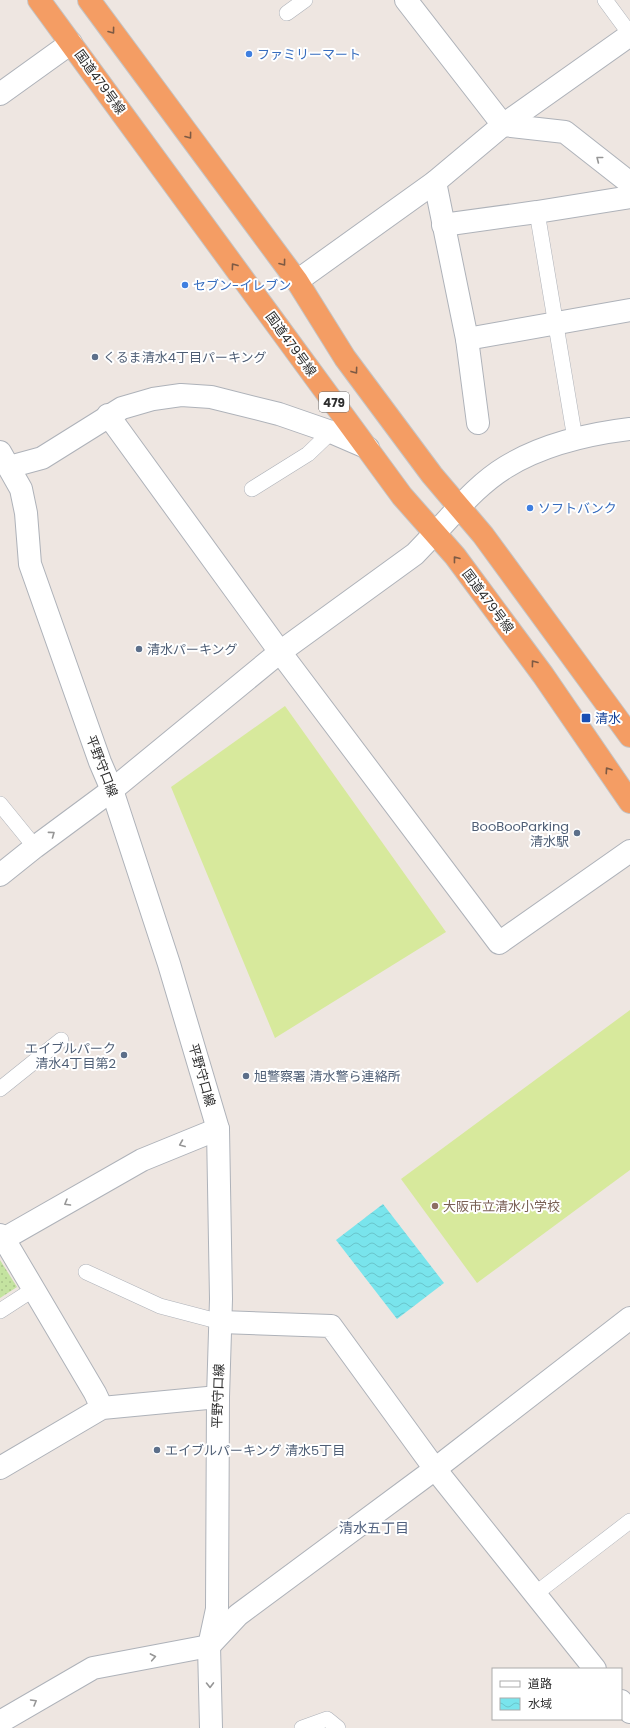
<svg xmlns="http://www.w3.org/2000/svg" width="630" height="1728" font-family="Poppins,'Noto Sans JP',sans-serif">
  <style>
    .park { fill: url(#park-dots) }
    .pitch { fill: #d7e99c }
    .water { fill: url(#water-waves) }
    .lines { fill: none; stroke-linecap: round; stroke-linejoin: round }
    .service-casing { stroke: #aeb2b9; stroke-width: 16 }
    .minor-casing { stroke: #aeb2b9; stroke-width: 24 }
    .tertiary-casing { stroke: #aeb2b9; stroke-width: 24 }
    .secondary-casing { stroke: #aeb2b9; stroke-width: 24 }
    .trunk-casing { stroke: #c4c4c4; stroke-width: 24 }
    .service { stroke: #fff; stroke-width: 15 }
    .minor { stroke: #fff; stroke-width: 22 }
    .tertiary { stroke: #fff; stroke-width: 22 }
    .secondary { stroke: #fff; stroke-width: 22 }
    .trunk { stroke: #f49d64; stroke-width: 22 }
    .oneway { stroke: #7d5a44 }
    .oneway2 { stroke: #969696 }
    .shop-dot { fill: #3f7fe0; stroke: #fff; stroke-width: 1.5 }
    .service-dot { fill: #5c6f8a; stroke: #fff; stroke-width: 1.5 }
    .transit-dot { fill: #1a4fb4; stroke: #fff; stroke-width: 1.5 }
    .education-dot { fill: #8d6e63; stroke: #fff; stroke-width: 1.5 }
    .labels { text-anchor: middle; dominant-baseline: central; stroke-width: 4; stroke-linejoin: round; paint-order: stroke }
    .shield { fill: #fff; stroke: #6d6d6d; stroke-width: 1 }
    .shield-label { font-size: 12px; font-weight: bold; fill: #2e2e2e }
    .shop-label { font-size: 13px; fill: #366cbe; stroke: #fff; text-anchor: start }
    .street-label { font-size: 13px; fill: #2e2e2e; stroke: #fff }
    .service-label { font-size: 13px; fill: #4e5e75; stroke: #fff; text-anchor: start }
    .transit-label { font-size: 13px; fill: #164399; stroke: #fff; text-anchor: start }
    .education-label { font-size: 13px; fill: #785e54; stroke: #fff; text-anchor: start }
    .neighbourhood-label { font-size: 14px; fill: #4f607e; stroke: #fff }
  </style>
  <defs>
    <pattern id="park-dots" width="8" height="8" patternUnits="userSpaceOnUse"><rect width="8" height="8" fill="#c4e3a0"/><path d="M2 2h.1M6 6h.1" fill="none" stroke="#a9c38a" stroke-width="1.8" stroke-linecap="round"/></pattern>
    <pattern id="water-waves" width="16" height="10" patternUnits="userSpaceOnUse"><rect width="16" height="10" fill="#79e4ec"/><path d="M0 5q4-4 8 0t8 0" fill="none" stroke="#69c4cb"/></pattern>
  </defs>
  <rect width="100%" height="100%" fill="#eee6e1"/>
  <!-- park -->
  <path class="park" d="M0,1260L17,1287L0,1298Z"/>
  <!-- pitch -->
  <g class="pitch">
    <path d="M285,706L446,932L275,1038L171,787Z"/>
    <path d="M630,1010V1170L477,1283L401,1179Z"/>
  </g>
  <!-- water -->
  <path class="water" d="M383,1204L444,1283L397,1319L336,1240Z"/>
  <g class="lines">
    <!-- service casing -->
    <g class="service-casing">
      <g id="service">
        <path d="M605,0L630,34"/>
        <path d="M287,13L305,0"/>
        <path d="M537,212L575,439"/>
        <path d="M252,489L308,454L331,432"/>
        <path d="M0,804L35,847"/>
        <path d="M0,1089L61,1040"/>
        <path d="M86,1272L160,1306L221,1322"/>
        <path d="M0,1311L34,1289"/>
        <path d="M535,1594L630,1521"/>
        <path d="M302,1728L327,1719L338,1728"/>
      </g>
    </g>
    <!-- minor casing -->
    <g class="minor-casing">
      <g id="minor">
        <path d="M406,0L503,125L565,132L630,183"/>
        <path d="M0,94L71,43"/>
        <path d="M435,182L467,339L478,423"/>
        <path d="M443,225L537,212L630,197"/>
        <path d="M297,281L435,182L503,125L630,35"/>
        <path d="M467,339L630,310"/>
        <path d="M108,415L280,652L499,943L630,851"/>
        <path d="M0,875L35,847L112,790L280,652L415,554L435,533"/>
        <path d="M0,1235L4,1239L95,1393L102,1408"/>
        <path d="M0,1241L142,1160L218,1129"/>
        <path d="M221,1322L331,1326L435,1469L595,1669"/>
        <path d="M0,1468L102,1408L218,1397"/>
        <path d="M621,1701L630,1712"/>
        <path d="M0,1722L93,1668L209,1646"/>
      </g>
    </g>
    <!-- tertiary casing -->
    <g class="tertiary-casing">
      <g id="tertiary">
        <path d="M9,467L42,458L122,408L153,399L181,395L211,397L279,414L331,432L368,448"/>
        <path d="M435,533C457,510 478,484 506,467C542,445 588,434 630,429"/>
        <path d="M209,1646L238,1615L435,1469L630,1318"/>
      </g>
    </g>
    <!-- secondary casing -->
    <g class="secondary-casing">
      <path id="secondary" d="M0,452L21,489L26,513L30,564L100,762L112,790L169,964L218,1129L221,1299L218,1397L217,1609L209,1646L211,1728"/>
    </g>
    <!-- trunk casing -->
    <g class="trunk-casing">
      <g id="trunk">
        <path d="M39,0L402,496L455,556L543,675L630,802"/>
        <path d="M89,0L297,281L345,358L432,475L483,535L630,736"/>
      </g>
    </g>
    <!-- service -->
    <use href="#service" class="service"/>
    <!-- minor -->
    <use href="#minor" class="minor"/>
    <!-- tertiary -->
    <use href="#tertiary" class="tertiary"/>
    <!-- secondary -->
    <use href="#secondary" class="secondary"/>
    <!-- trunk -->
    <use href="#trunk" class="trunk"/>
  </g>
  <!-- one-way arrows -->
  <defs><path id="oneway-chevron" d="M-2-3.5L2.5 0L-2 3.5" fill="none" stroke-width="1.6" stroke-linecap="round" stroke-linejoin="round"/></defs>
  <g class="oneway">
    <use href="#oneway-chevron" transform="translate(112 31) rotate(53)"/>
    <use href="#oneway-chevron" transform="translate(189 136) rotate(53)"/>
    <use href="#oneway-chevron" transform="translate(283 263) rotate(53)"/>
    <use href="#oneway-chevron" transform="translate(234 266) rotate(-126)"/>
    <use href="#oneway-chevron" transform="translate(355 371) rotate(54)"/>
    <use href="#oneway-chevron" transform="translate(456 559) rotate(-128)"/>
    <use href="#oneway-chevron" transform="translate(534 663) rotate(-127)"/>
    <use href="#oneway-chevron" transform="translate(608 770) rotate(-124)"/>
  </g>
  <g class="oneway2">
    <use href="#oneway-chevron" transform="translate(599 159) rotate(-142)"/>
    <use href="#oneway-chevron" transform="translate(52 834) rotate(-36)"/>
    <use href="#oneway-chevron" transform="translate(182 1144) rotate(158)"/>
    <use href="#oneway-chevron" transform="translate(67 1203) rotate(150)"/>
    <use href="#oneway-chevron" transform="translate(153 1657) rotate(-11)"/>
    <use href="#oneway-chevron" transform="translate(210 1685) rotate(89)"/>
    <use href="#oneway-chevron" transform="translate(34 1702) rotate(-30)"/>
  </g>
  <!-- markers -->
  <g class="shop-dot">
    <circle cx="249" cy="54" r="4"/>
    <circle cx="185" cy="285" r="4"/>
    <circle cx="530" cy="508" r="4"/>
  </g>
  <g class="service-dot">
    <circle cx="95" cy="357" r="4"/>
    <circle cx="139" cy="649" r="4"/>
    <circle cx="577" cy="833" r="4"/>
    <circle cx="124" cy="1055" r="4"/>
    <circle cx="246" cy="1076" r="4"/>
    <circle cx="157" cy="1450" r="4"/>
  </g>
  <rect class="transit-dot" x="581" y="713" width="10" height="10" rx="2"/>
  <circle class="education-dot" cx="435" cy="1206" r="4"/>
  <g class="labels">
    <!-- shield labels -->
    <rect class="shield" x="319" y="392" width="30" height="20" rx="3"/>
    <g class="shield-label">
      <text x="334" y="402">479</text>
    </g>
    <!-- shop labels -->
    <g class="shop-label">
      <text x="257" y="54">ファミリーマート</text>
      <text x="193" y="285">セブン-イレブン</text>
      <text x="538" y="508">ソフトバンク</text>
    </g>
    <!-- street labels -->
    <g class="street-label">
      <text transform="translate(100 82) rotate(54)">国道479号線</text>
      <text transform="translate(291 344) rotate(54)">国道479号線</text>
      <text transform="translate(488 601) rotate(53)">国道479号線</text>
      <text transform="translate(102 766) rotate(69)">平野守口線</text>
      <text transform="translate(202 1075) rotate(74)">平野守口線</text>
      <text transform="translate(218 1396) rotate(-88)">平野守口線</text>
    </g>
    <!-- service labels -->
    <g class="service-label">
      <text x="103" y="357">くるま清水4丁目パーキング</text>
      <text x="147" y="649">清水パーキング</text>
      <text x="569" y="826" text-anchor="end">BooBooParking<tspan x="569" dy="15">清水駅</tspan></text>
      <text x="116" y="1048" text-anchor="end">エイブルパーク<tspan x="116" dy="15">清水4丁目第2</tspan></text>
      <text x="254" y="1076">旭警察署 清水警ら連絡所</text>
      <text x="165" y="1450">エイブルパーキング 清水5丁目</text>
    </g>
    <!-- transit labels -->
    <g class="transit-label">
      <text x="595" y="718">清水</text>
    </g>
    <!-- education labels -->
    <g class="education-label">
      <text x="443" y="1206">大阪市立清水小学校</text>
    </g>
    <!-- neighbourhood labels -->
    <g class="neighbourhood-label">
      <text x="374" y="1528">清水五丁目</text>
    </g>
  </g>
  <!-- legend -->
  <rect x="492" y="1668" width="130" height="52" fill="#ffffff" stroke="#ababab"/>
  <rect x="500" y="1681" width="20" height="6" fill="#ffffff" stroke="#ababab"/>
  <text x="528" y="1688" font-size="12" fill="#2e2e2e">道路</text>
  <rect x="500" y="1698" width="20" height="12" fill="url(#water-waves)" stroke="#ababab"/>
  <text x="528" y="1708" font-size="12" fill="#2e2e2e">水域</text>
</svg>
